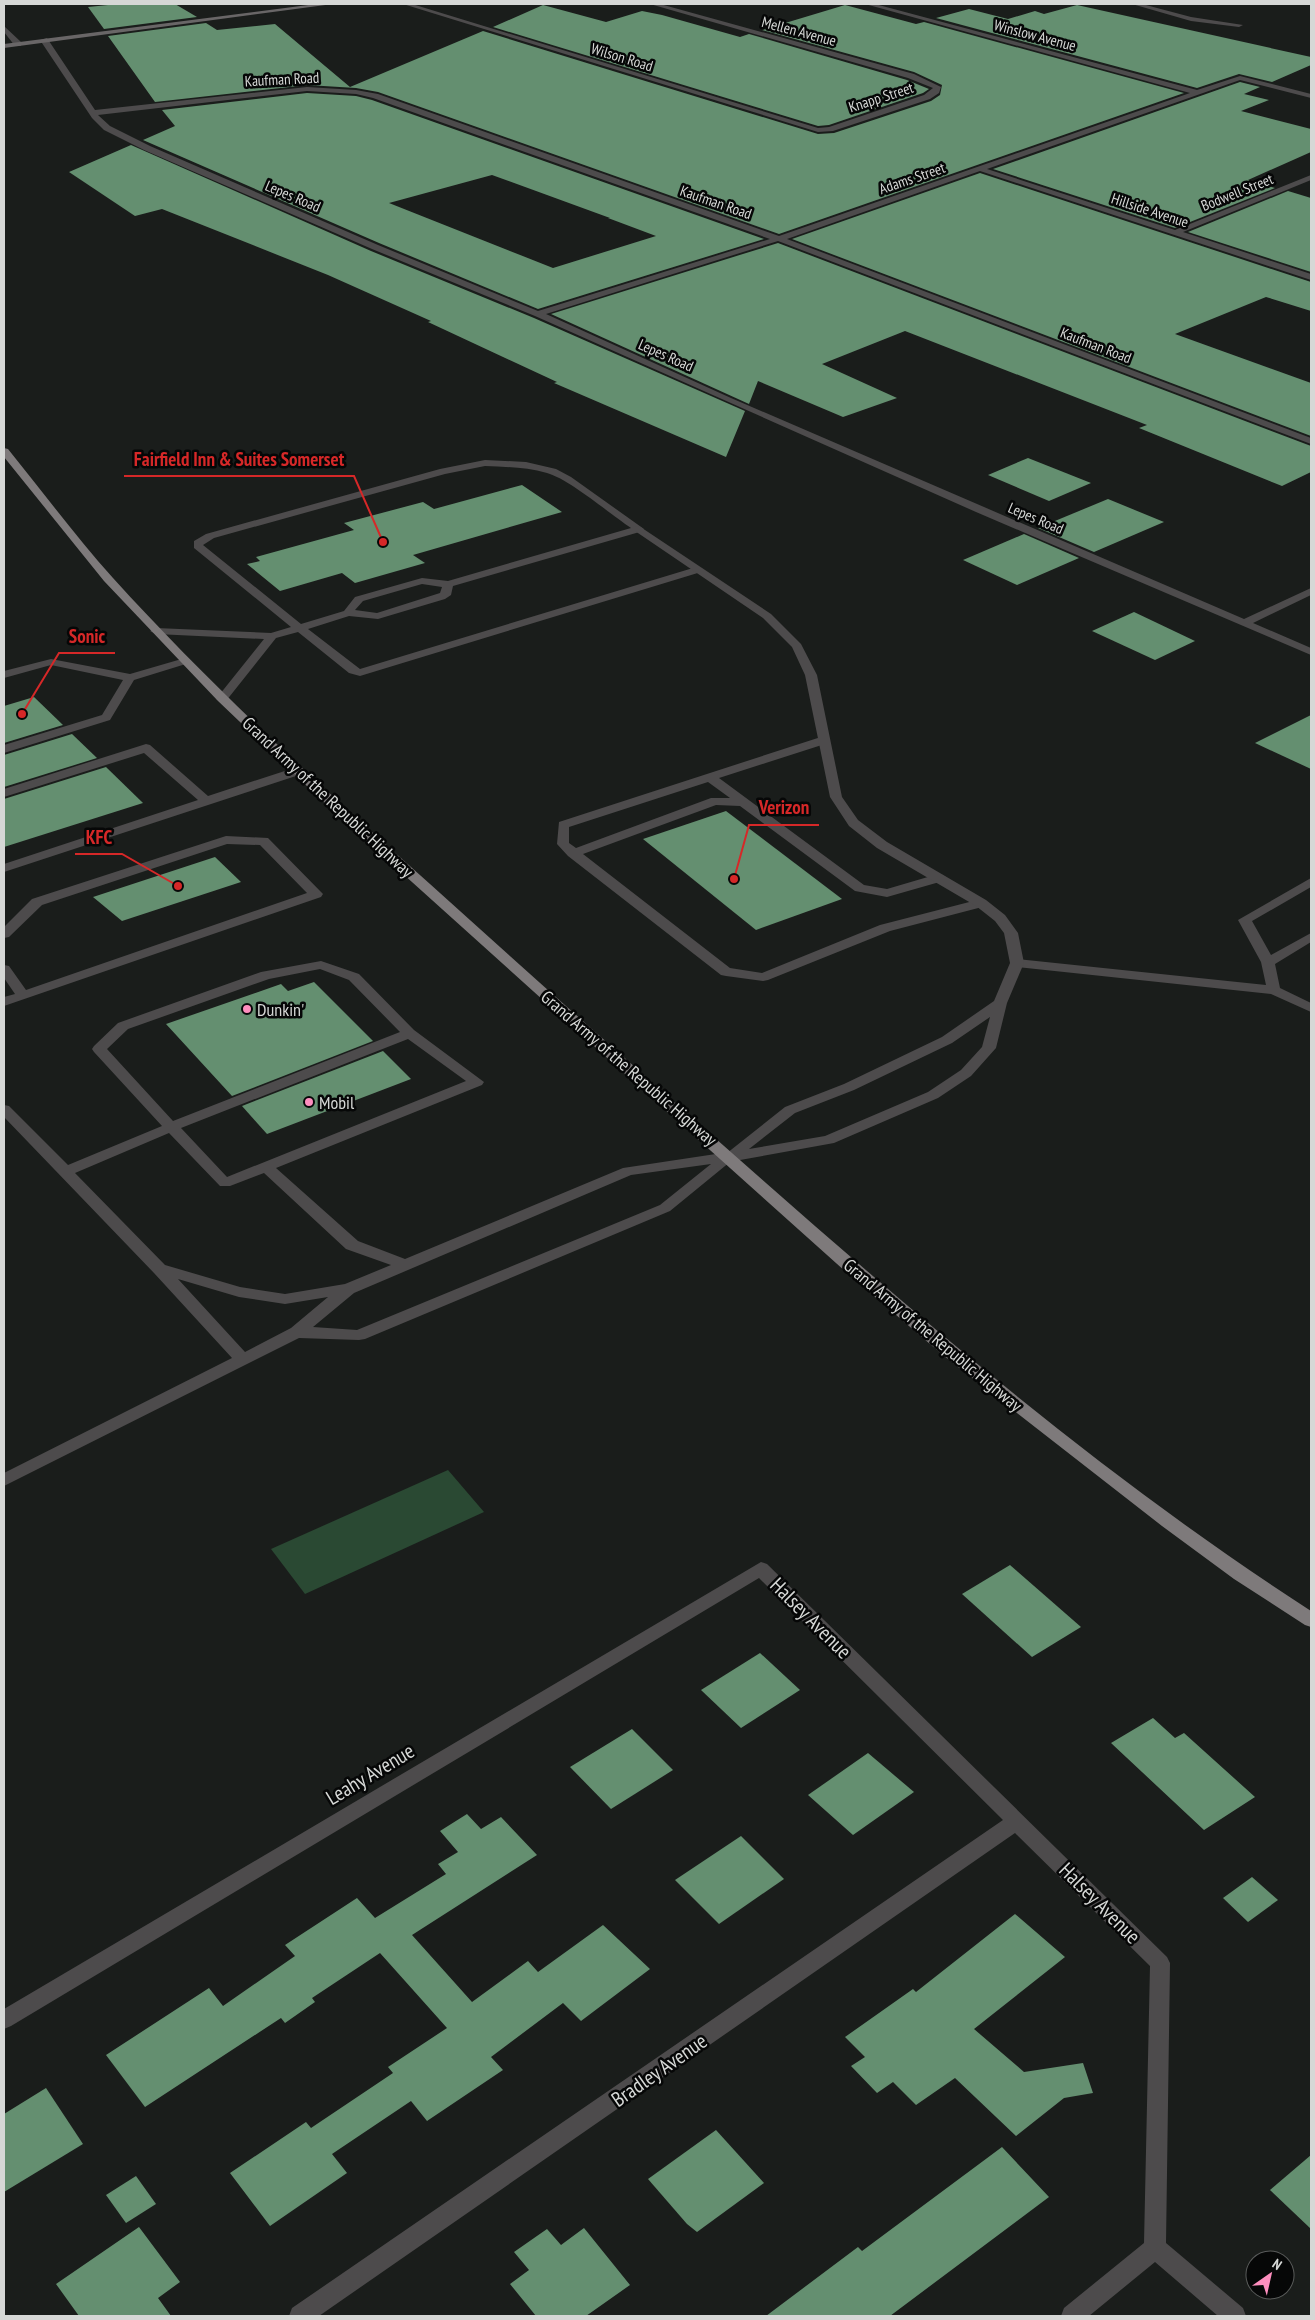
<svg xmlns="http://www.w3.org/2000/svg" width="1315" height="2320" font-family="'PT Sans Narrow',sans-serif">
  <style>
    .green { fill: #2a4933 }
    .building { fill: #648f70; fill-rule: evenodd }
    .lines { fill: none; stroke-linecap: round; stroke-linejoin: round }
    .lane { fill: #4d4b4c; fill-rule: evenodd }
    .street { fill: #4d4b4c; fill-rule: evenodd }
    .secondary { fill: #696667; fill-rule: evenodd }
    .primary { fill: #7e7a7b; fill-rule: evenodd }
    .poi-dot { fill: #fe8ebe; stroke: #060707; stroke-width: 2 }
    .labels { text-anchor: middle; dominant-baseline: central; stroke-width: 5; stroke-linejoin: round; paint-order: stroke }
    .far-street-label { font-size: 15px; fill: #d6d8d6; stroke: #060707 }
    .street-label { font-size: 18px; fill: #d6d8d6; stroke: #060707 }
    .poi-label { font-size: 18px; fill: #d6d8d6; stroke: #060707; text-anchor: start }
    .near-street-label { font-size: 21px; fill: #d6d8d6; stroke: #060707 }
    .leader { fill: none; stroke: #d62828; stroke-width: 2 }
    .callout-dot { fill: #d62828; stroke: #060707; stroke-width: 2 }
    .callout-label { font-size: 19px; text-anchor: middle; font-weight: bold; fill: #d62828; stroke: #060707; stroke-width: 5; stroke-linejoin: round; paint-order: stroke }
  </style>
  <rect width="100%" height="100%" fill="#1a1d1b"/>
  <!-- green -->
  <path class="green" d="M448,1470L484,1512L305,1594L271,1549Z"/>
  <!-- building -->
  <g class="building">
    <path d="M118,4H175L197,17L104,29L88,7Z"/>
    <path d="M543,5L606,22L642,11L662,15L740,37L749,34L907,80L929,89L923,93L829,125L818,126L493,27Z"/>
    <path d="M845,5L916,24L924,22L1184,93L779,234L378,92L356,88L307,85L155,102L108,36L206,23L217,30L275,24L350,87L483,31L818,134L834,133L931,101L940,95L942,85L914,72L762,30Z"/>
    <path d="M1077,5L1311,57V65L1272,82L1239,74L1197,88L936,18L969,9L1008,19L1035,11L1044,14Z"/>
    <path d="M1240,82L1260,87L1244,94L1269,100L1241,111L1311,129V152L1248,180L1275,188L1175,228L993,169Z"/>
    <path d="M307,93L356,96L372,100L764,239L538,309L379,243L143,140L175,126L162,110ZM492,175L610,218H608L656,236L553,268L389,203Z"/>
    <path d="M131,145L371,251L534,318L745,411L726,457L554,383L557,382L428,322L431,321L328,275L162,209L135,216L69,172Z"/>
    <path d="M980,173L1311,282V311L1266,297L1175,334L1311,383V436L792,239Z"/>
    <path d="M1288,191L1311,198V272L1188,232Z"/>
    <path d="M778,243L1311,446V472L1282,486L1139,428L1147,425L905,331L822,364L897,398L843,417L758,381L749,404L551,314Z"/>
    <path d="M1028,458L1091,483L1049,501L988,475Z"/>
    <path d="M522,485L562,512L413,555L425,563L355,583L342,573L280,591L247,564L260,561L256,557L354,530L344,523L423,502L434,509Z"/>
    <path d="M1108,499L1164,522L1094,552L1038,528Z"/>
    <path d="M1024,534L1079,558L1017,585L963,560Z"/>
    <path d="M1134,612L1195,641L1155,660L1092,631Z"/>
    <path d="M34,697L63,725L4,743V706Z"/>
    <path d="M1311,715V769L1255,743Z"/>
    <path d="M72,734L97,758L4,787V755Z"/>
    <path d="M106,767L143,803L4,847V799Z"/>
    <path d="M726,811L842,899L756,930L643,839Z"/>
    <path d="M215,857L241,882L122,921L93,897Z"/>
    <path d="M314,982L373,1041L232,1096L166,1024L281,984L288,991Z"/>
    <path d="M383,1051L411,1079L267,1134L242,1106Z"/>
    <path d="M1010,1565L1081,1627L1032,1657L962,1594Z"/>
    <path d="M760,1653L800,1690L741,1728L701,1690Z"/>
    <path d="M1153,1718L1175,1738L1184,1733L1255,1797L1204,1830L1111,1743Z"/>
    <path d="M632,1729L673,1770L611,1809L570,1767Z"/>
    <path d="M868,1753L914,1792L853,1835L808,1795Z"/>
    <path d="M467,1814L481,1829L501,1817L537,1855L412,1935L472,2002L528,1961L538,1972L603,1925L650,1969L581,2021L563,2003L491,2057L503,2070L427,2121L411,2101L332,2154L347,2173L270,2226L230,2173L306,2122L311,2128L393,2073L388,2067L447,2028L380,1953L312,1998L315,2002L285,2023L281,2018L145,2107L106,2055L209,1988L223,2006L295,1956L285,1945L357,1898L375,1918L446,1874L438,1864L458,1852L440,1831Z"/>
    <path d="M741,1836L784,1879L719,1924L675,1880Z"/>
    <path d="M1252,1877L1278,1900L1248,1922L1223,1898Z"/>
    <path d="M1015,1914L1065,1957L974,2029L1024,2072L1083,2063L1093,2093L1064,2098L1016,2136L955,2078L916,2105L893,2082L877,2093L851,2066L865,2057L845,2037L913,1989L916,1992Z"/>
    <path d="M46,2088L83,2144L4,2192V2114Z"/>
    <path d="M716,2130L764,2183L697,2232L687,2224L648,2179Z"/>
    <path d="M1002,2147L1049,2197L890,2316H766L858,2247L862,2251Z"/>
    <path d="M1311,2155V2229L1270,2190Z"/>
    <path d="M136,2176L156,2204L126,2223L106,2195Z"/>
    <path d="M139,2227L180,2282L158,2298L171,2316H79L56,2284Z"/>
    <path d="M584,2228L630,2285L586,2316H536L510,2284L529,2270L514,2252L547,2229L561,2245Z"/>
  </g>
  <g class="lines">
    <!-- lane -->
    <g class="lane">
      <path d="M4,26L21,42V46H15L4,32Z"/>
      <path d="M485,460L526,462L556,469L571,477L644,529L643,531L453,586L451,595L445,599L378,619L349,616L308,629L360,669L693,568L697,567L702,570L701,572L360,676L349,673L298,632L276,638L226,701L222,703L216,699L264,639L156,634L150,631L156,628L271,633L291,627L194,548V541L206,534L440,469ZM485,466C506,467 526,467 547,473C569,479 610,514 631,528L448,581L422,578L355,597L344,611L301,624L203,545L214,538L445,474ZM422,584L442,587L440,593L377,613L355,610L363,601Z"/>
      <path d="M185,658L189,659L191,661L189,663L134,680L110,720L4,753V745L102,715L123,680L51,665L4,678V671L51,659L130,674Z"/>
      <path d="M824,736L830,740L828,743L719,778L864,885L887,889L938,874L943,875L945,878L943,881L887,897L855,891L740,806L716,805L583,854L730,968L762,973L880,925L981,899L988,903L986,906L890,931L768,980L763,981L726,976L721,975L568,856L557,844L559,822ZM708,782L730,798H711L576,848L569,843V827Z"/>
      <path d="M146,744L150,745L208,796L294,768L298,767L304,771L302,774L4,872V864L198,800L144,753L4,797V789Z"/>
      <path d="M226,836L268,838L323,894L321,897L4,1006V997L15,994L4,978V965L9,966L26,990L307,893L260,845L227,844L42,905L9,937L4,938V927L32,899Z"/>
      <path d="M1311,878V887L1252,921L1271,955L1311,933V942L1275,964L1280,988L1311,1003V1012L1271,994L1017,967L1010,963L1017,959L1266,985L1261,962L1238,920Z"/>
      <path d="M321,961L359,974L414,1030L484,1082L482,1085L276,1168L358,1241L405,1259L623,1168L729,1152L734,1154L736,1157L670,1211L365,1339L359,1340L299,1338L4,1486V1473L232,1358L154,1273L4,1117V1105L9,1106L68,1165L162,1126L94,1052L92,1049L94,1046L118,1023L261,972ZM320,969L349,980L400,1032L173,1121L107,1049L128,1029L269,979ZM408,1039L466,1081L227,1177L181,1128ZM169,1133L220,1186H230L264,1173L346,1249L391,1265L345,1284L285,1294L240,1287L165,1265L75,1173ZM711,1164L660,1205L357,1330L313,1327L354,1293L631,1175ZM178,1279L239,1297L285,1304L328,1297L291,1328L245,1352Z"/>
    </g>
    <!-- street -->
    <g class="street">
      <path d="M403,4H412L818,128L829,127L924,95L933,88L908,78L650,4H660L914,74L941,87L939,93L930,99L833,131L818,132Z"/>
      <path d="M865,4H875L1197,90L1240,76L1311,94V98L1240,80L987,169L1175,230L1311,175V180L1183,232L1311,274V280L980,171L787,239L1311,438V444L778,241L546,314L731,398L1244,619L1311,588V595L1253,623L1311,648V655L976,512L535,316L372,249L144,150L104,130L92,118L40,40L47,38L95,110L307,87L356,90L378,94L779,236L1190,93ZM307,91L356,94L373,98L770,239L538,311L378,245L150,146L110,126L98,115Z"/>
      <path d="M1132,4H1142L1191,17L1243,25L1239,27L1191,21Z"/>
      <path d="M639,526L771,614L801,644L817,675L842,797L858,820L887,842L986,900L1005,915L1018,933L1024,963L1007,1003L996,1048L971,1076L938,1098L834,1143L729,1162L724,1160L722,1157L785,1107L844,1084L942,1037L994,1001L1010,963L1004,933L995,921L976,906L877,848L849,826L830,797L805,675L792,647L763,618L635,531V527ZM990,1017L982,1047L961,1070L928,1092L825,1136L749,1149L795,1113L854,1090L952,1043Z"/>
      <path d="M761,1562L767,1564L1167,1957L1170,1963L1166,2243L1243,2308L1246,2316H1218L1155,2262L1089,2316H1061L1064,2308L1144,2243L1150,1966L1015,1833L319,2316H289L292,2308L1003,1820L759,1578L11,2026L4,2029V2009Z"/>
    </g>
    <!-- secondary -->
    <path class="secondary" d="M316,4H333L4,48V44Z"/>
    <!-- primary -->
    <path class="primary" d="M4,448L8,449C43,492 76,537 113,578C212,687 320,786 430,884C504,951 578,1017 653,1083C864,1270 1074,1458 1311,1611V1627L1305,1625L1234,1579L1162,1526L944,1356L846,1272L604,1055L332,810L218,701L104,581L4,457Z"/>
  </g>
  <!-- markers -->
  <g class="poi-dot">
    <circle cx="247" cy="1009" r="5"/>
    <circle cx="309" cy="1102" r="5"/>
  </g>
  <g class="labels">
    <!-- far-street labels -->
    <g class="far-street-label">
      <text transform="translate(799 31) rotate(15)">Mellen Avenue</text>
      <text transform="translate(1035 35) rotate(15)">Winslow Avenue</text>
      <text transform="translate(622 57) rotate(17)">Wilson Road</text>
      <text transform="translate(282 79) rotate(-3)">Kaufman Road</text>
      <text transform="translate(881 97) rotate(-18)">Knapp Street</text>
      <text transform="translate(912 178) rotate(-19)">Adams Street</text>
      <text transform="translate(1237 192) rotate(-22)">Bodwell Street</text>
      <text transform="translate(293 196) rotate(23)">Lepes Road</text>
      <text transform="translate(716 202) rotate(19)">Kaufman Road</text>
      <text transform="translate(1150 210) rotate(18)">Hillside Avenue</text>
      <text transform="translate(1096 345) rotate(21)">Kaufman Road</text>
      <text transform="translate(666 355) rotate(24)">Lepes Road</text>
      <text transform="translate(1036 518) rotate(23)">Lepes Road</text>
    </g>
    <!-- street labels -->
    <g class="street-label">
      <text transform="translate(328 797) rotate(43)">Grand Army of the Republic Highway</text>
      <text transform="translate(629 1068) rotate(41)">Grand Army of the Republic Highway</text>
      <text transform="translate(933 1335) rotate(40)">Grand Army of the Republic Highway</text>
    </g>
    <!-- poi labels -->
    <g class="poi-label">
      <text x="257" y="1009">Dunkin'</text>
      <text x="319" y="1102">Mobil</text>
    </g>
    <!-- near-street labels -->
    <g class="near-street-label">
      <text transform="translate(811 1618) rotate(45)">Halsey Avenue</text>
      <text transform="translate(370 1774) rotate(-31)">Leahy Avenue</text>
      <text transform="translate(1100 1903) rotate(45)">Halsey Avenue</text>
      <text transform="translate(659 2070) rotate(-35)">Bradley Avenue</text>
    </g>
  </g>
  <!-- callouts -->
  <path class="leader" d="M383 542L354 476H124M22 714L59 653H115M734 879L749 825H819M178 886L122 854H75"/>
  <g class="callout-dot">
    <circle cx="383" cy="542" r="5"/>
    <circle cx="22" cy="714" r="5"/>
    <circle cx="734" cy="879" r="5"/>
    <circle cx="178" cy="886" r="5"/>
  </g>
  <g class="callout-label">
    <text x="239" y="466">Fairfield Inn &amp; Suites Somerset</text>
    <text x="87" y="643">Sonic</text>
    <text x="784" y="814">Verizon</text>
    <text x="99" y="844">KFC</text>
  </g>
  <!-- border -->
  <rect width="1315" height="2320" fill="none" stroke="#d6d8d6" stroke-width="10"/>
  <!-- north arrow -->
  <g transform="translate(1270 2275) rotate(34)"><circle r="24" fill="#060707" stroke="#595b5a"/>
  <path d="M0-4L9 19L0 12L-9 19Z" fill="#fe8ebe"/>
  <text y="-8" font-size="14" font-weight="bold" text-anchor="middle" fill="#d6d8d6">N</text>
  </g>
</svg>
